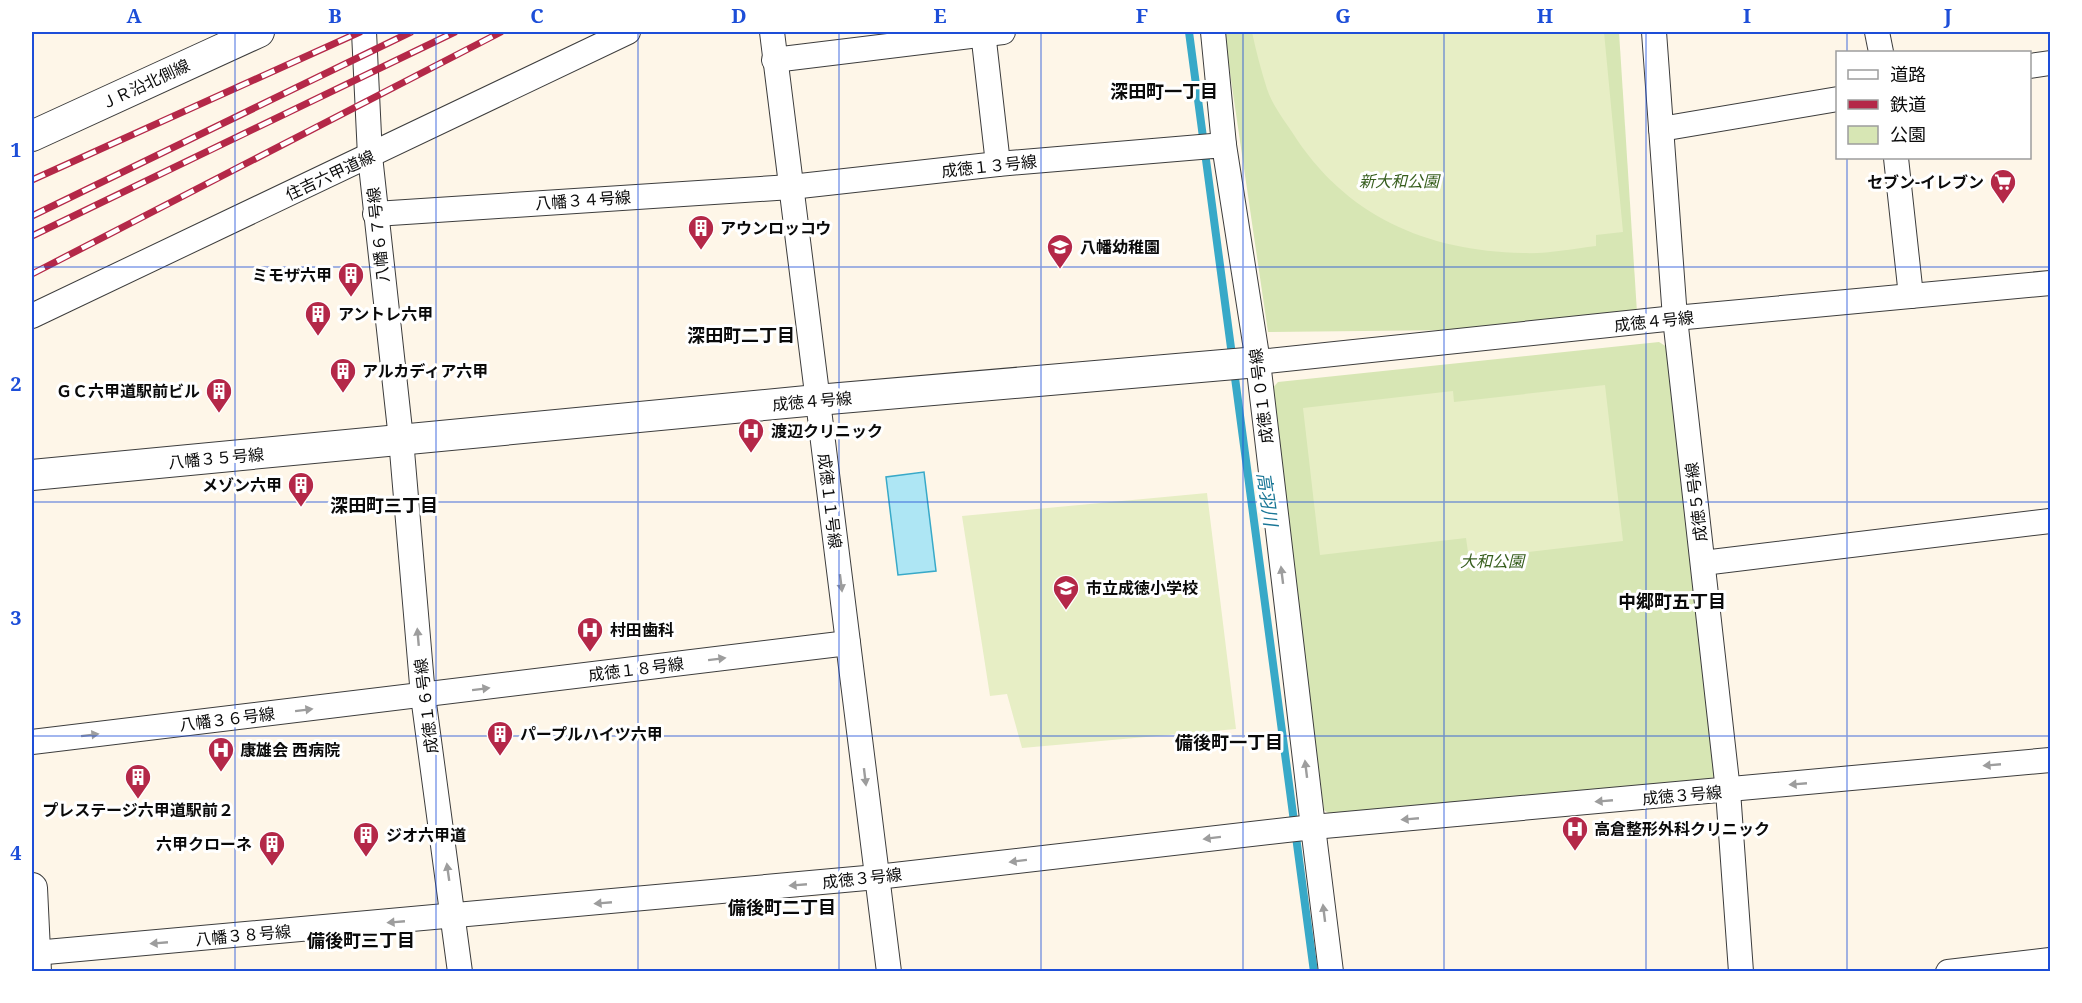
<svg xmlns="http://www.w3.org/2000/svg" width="2082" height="1003" font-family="'Noto Serif','Noto Sans JP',serif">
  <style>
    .green { fill: #d7e6b4 }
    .pitch { fill: #e7eec5 }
    .water { fill: #aee6f4; stroke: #38a9c8; stroke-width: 1.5 }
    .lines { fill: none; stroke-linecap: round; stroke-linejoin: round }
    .stream { stroke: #38a9c8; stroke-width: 8 }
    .minor-casing { stroke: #3d3d3d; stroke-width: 26 }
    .tertiary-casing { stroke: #3d3d3d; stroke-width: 32 }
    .minor { stroke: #fff; stroke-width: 24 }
    .tertiary { stroke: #fff; stroke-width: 30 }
    .rail-casing { stroke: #b42848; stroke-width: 7 }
    .rail { stroke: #fff; stroke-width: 4.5; stroke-dasharray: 14; stroke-linecap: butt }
    .oneway { fill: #9d9d9d }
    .grid { fill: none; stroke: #1d4ed8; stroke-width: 1.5; stroke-opacity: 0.55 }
    .labels { text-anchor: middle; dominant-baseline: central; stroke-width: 6; stroke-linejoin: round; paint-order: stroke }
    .street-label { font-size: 16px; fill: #0a0a0a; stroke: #fff }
    .park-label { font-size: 16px; font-style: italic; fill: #375e1e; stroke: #fff }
    .poi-label { font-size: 16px; font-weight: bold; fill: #0a0a0a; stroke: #fff; text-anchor: start }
    .neighbourhood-label { font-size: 18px; font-weight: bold; fill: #0a0a0a; stroke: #fff }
    .water-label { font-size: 18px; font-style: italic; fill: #197696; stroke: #fff }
    .neatline { fill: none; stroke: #1d4ed8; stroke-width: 2 }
    .grid-label { font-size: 20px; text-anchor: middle; font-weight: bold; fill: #1d4ed8 }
  </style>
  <rect width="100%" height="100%" fill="#fef6e8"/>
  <!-- green -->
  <g class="green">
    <path d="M1224,32H1619L1638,328L1268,332Z"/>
    <path d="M1659,342L1667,347L1716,776L1706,780L1338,820L1324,810L1269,392L1278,382Z"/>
  </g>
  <!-- pitch -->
  <g class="pitch">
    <path d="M1252,32H1604L1623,232L1596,235V246C1572,249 1547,254 1523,253C1426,251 1345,216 1292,132C1283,119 1272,104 1267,89C1261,70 1256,51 1252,32Z"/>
    <path d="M1605,385L1623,541L1469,559L1466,538L1320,555L1303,408L1453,391L1454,402Z"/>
    <path d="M1207,493L1236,729L1022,748L1007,694L990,696L962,516Z"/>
  </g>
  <!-- water -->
  <path class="water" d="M924,472L936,571L898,575L886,477Z"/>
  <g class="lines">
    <!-- stream -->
    <path class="stream" d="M1189,32L1314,972"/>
    <!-- minor casing -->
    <g class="minor-casing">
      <g id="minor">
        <path d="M364,32L370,156L401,439L423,696L460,972"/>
        <path d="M772,32L889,972"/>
        <path d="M983,32L998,164"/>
        <path d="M1213,32L1224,145"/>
        <path d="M1654,32L1675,318L1728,791L1741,972"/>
        <path d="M1877,32L1881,52"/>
        <path d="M774,60L1003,32"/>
        <path d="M2030,66L2050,63"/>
        <path d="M1661,129L1838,99"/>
        <path d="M1896,158L1911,296"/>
        <path d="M375,214L791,187L998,164L1224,145L1258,362L1313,827L2050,760"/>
        <path d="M32,316L628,32"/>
        <path d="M1258,362L1675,318L2050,283"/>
        <path d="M1703,563L2050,521"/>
        <path d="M32,742L848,643"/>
        <path d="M35,953L877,877L1313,827L1331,972"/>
        <path d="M1948,972L2050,960"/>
      </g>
    </g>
    <!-- tertiary casing -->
    <g class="tertiary-casing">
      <g id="tertiary">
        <path d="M32,136L259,32"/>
        <path d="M32,475L817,400L1258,362"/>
        <path d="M32,888L36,972"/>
      </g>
    </g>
    <!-- minor -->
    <use href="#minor" class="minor"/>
    <!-- tertiary -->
    <use href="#tertiary" class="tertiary"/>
    <!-- rail casing -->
    <g class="rail-casing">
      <g id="rail">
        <path d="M32,180L360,32"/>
        <path d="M32,216L411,32"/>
        <path d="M32,236L455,32"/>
        <path d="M32,274L501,32"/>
      </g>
    </g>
    <!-- rail -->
    <use href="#rail" class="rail"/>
  </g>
  <!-- one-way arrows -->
  <defs><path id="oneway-solid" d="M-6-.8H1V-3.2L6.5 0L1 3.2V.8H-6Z" transform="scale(1.5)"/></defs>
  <g class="oneway">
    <use href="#oneway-solid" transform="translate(1282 575) rotate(-97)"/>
    <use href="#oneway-solid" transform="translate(841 583) rotate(83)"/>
    <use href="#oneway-solid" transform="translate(418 637) rotate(-95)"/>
    <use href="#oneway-solid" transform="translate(717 659) rotate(-7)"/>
    <use href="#oneway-solid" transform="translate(481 689) rotate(-7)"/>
    <use href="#oneway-solid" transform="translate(304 710) rotate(-7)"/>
    <use href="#oneway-solid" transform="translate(90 735) rotate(-7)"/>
    <use href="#oneway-solid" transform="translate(1992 765) rotate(175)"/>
    <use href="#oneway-solid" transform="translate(1306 769) rotate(-97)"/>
    <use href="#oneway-solid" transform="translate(865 777) rotate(83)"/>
    <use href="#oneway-solid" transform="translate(1798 784) rotate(175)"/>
    <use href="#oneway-solid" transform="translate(1604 801) rotate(175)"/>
    <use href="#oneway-solid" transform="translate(1410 819) rotate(175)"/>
    <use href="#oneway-solid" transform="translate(1212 838) rotate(173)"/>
    <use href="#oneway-solid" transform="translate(1018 861) rotate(173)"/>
    <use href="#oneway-solid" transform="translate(448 872) rotate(-98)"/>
    <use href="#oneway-solid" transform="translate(798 885) rotate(175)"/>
    <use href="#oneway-solid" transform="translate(603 903) rotate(175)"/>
    <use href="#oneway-solid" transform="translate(1324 913) rotate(-97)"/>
    <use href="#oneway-solid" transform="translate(396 922) rotate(175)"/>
    <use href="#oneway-solid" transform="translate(159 943) rotate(175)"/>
  </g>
  <!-- grid -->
  <path class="grid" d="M235,32V972M436,32V972M638,32V972M839,32V972M1041,32V972M1243,32V972M1444,32V972M1646,32V972M1847,32V52M1847,158V972M32,267H2050M32,502H2050M32,736H2050"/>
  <!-- icons -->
  <defs>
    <g id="supermarket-pin" transform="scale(1.35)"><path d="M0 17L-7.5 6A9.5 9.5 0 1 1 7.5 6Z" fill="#b42848" stroke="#fff"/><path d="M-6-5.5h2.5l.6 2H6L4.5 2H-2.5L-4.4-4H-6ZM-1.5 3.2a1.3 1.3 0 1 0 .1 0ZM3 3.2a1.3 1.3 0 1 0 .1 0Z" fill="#fff"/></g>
    <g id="building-pin" transform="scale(1.35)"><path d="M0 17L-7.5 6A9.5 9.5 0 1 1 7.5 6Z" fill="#b42848" stroke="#fff"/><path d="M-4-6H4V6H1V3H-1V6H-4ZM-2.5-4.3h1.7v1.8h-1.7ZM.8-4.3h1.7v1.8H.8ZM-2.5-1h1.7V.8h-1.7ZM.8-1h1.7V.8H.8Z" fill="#fff"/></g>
    <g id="school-pin" transform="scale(1.35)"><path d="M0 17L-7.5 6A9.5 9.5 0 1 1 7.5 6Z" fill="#b42848" stroke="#fff"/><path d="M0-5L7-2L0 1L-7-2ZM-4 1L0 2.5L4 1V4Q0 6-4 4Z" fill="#fff"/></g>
    <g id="hospital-pin" transform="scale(1.35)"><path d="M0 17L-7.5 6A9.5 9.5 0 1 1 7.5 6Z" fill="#b42848" stroke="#fff"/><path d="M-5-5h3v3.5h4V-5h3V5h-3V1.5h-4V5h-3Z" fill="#fff"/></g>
  </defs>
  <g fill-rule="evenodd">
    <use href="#supermarket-pin" x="2003" y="182"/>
    <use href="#building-pin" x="701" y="228"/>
    <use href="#school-pin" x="1060" y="247"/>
    <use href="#building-pin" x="351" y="275"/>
    <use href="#building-pin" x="318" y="314"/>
    <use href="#building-pin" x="343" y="371"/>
    <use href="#building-pin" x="219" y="391"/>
    <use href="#hospital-pin" x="751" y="431"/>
    <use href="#building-pin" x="301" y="485"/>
    <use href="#school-pin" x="1066" y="588"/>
    <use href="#hospital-pin" x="590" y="630"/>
    <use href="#building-pin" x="500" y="734"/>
    <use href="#hospital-pin" x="221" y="750"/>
    <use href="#building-pin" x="138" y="777"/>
    <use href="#hospital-pin" x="1575" y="829"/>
    <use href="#building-pin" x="366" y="835"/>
    <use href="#building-pin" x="272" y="844"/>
  </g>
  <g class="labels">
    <!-- street labels -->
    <g class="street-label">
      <text transform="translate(145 84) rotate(-25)">ＪＲ沿北側線</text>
      <text transform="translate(989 166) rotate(-6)">成徳１３号線</text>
      <text transform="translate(330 175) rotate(-25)">住吉六甲道線</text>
      <text transform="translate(583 200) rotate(-4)">八幡３４号線</text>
      <text transform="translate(378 235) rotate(-96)">八幡６７号線</text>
      <text transform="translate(1654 321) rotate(-6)">成徳４号線</text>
      <text transform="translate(1261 396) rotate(-97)">成徳１０号線</text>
      <text transform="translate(812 401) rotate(-5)">成徳４号線</text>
      <text transform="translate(216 458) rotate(-5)">八幡３５号線</text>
      <text transform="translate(830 501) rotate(83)">成徳１１号線</text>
      <text transform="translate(1696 502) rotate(-97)">成徳５号線</text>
      <text transform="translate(636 669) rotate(-7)">成徳１８号線</text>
      <text transform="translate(426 706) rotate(-97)">成徳１６号線</text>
      <text transform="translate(227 719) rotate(-7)">八幡３６号線</text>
      <text transform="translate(1682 795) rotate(-5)">成徳３号線</text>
      <text transform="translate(862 878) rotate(-6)">成徳３号線</text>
      <text transform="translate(243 935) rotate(-5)">八幡３８号線</text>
    </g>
    <!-- park labels -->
    <g class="park-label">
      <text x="1399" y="181">新大和公園</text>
      <text x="1492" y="561">大和公園</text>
    </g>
    <!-- poi labels -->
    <g class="poi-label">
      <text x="1984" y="182" text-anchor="end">セブン-イレブン</text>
      <text x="720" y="228">アウンロッコウ</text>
      <text x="1080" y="247">八幡幼稚園</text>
      <text x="332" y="275" text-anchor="end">ミモザ六甲</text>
      <text x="338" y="314">アントレ六甲</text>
      <text x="362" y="371">アルカディア六甲</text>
      <text x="200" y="391" text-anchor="end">ＧＣ六甲道駅前ビル</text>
      <text x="771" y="431">渡辺クリニック</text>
      <text x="282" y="485" text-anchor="end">メゾン六甲</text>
      <text x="1086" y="588">市立成徳小学校</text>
      <text x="610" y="630">村田歯科</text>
      <text x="520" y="734">パープルハイツ六甲</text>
      <text x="240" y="750">康雄会 西病院</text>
      <text x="138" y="810" text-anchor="middle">プレステージ六甲道駅前２</text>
      <text x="1594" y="829">高倉整形外科クリニック</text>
      <text x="386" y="835">ジオ六甲道</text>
      <text x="252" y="844" text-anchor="end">六甲クローネ</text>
    </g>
    <!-- neighbourhood labels -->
    <g class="neighbourhood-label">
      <text x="1164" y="91">深田町一丁目</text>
      <text x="741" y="335">深田町二丁目</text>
      <text x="384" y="505">深田町三丁目</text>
      <text x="1672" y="601">中郷町五丁目</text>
      <text x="1229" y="742">備後町一丁目</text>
      <text x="782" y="907">備後町二丁目</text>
      <text x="361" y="940">備後町三丁目</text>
    </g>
    <!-- water labels -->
    <g class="water-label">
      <text transform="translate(1268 499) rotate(82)">高羽川</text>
    </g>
  </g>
  <!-- border -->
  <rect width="2082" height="1003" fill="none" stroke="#ffffff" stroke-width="66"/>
  <!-- legend -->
  <rect x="1836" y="51" width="195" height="108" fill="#ffffff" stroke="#9d9d9d" stroke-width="1.5"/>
  <rect x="1848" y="70" width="30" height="9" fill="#ffffff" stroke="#9d9d9d" stroke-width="1.5"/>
  <text x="1890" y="81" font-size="18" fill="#0a0a0a">道路</text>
  <rect x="1848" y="100" width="30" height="9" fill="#b42848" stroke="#9d9d9d" stroke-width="1.5"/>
  <text x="1890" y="111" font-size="18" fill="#0a0a0a">鉄道</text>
  <rect x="1848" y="126" width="30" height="18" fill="#d7e6b4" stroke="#9d9d9d" stroke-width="1.5"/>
  <text x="1890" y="141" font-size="18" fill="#0a0a0a">公園</text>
  <rect x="33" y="33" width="2016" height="937" class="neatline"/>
  <g class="grid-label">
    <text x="134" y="23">A</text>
    <text x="335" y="23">B</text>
    <text x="537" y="23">C</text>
    <text x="739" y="23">D</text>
    <text x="940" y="23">E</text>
    <text x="1142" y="23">F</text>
    <text x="1343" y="23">G</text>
    <text x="1545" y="23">H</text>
    <text x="1747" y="23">I</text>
    <text x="1948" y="23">J</text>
    <text x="16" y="157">1</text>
    <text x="16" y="391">2</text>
    <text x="16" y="625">3</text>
    <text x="16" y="860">4</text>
  </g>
</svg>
